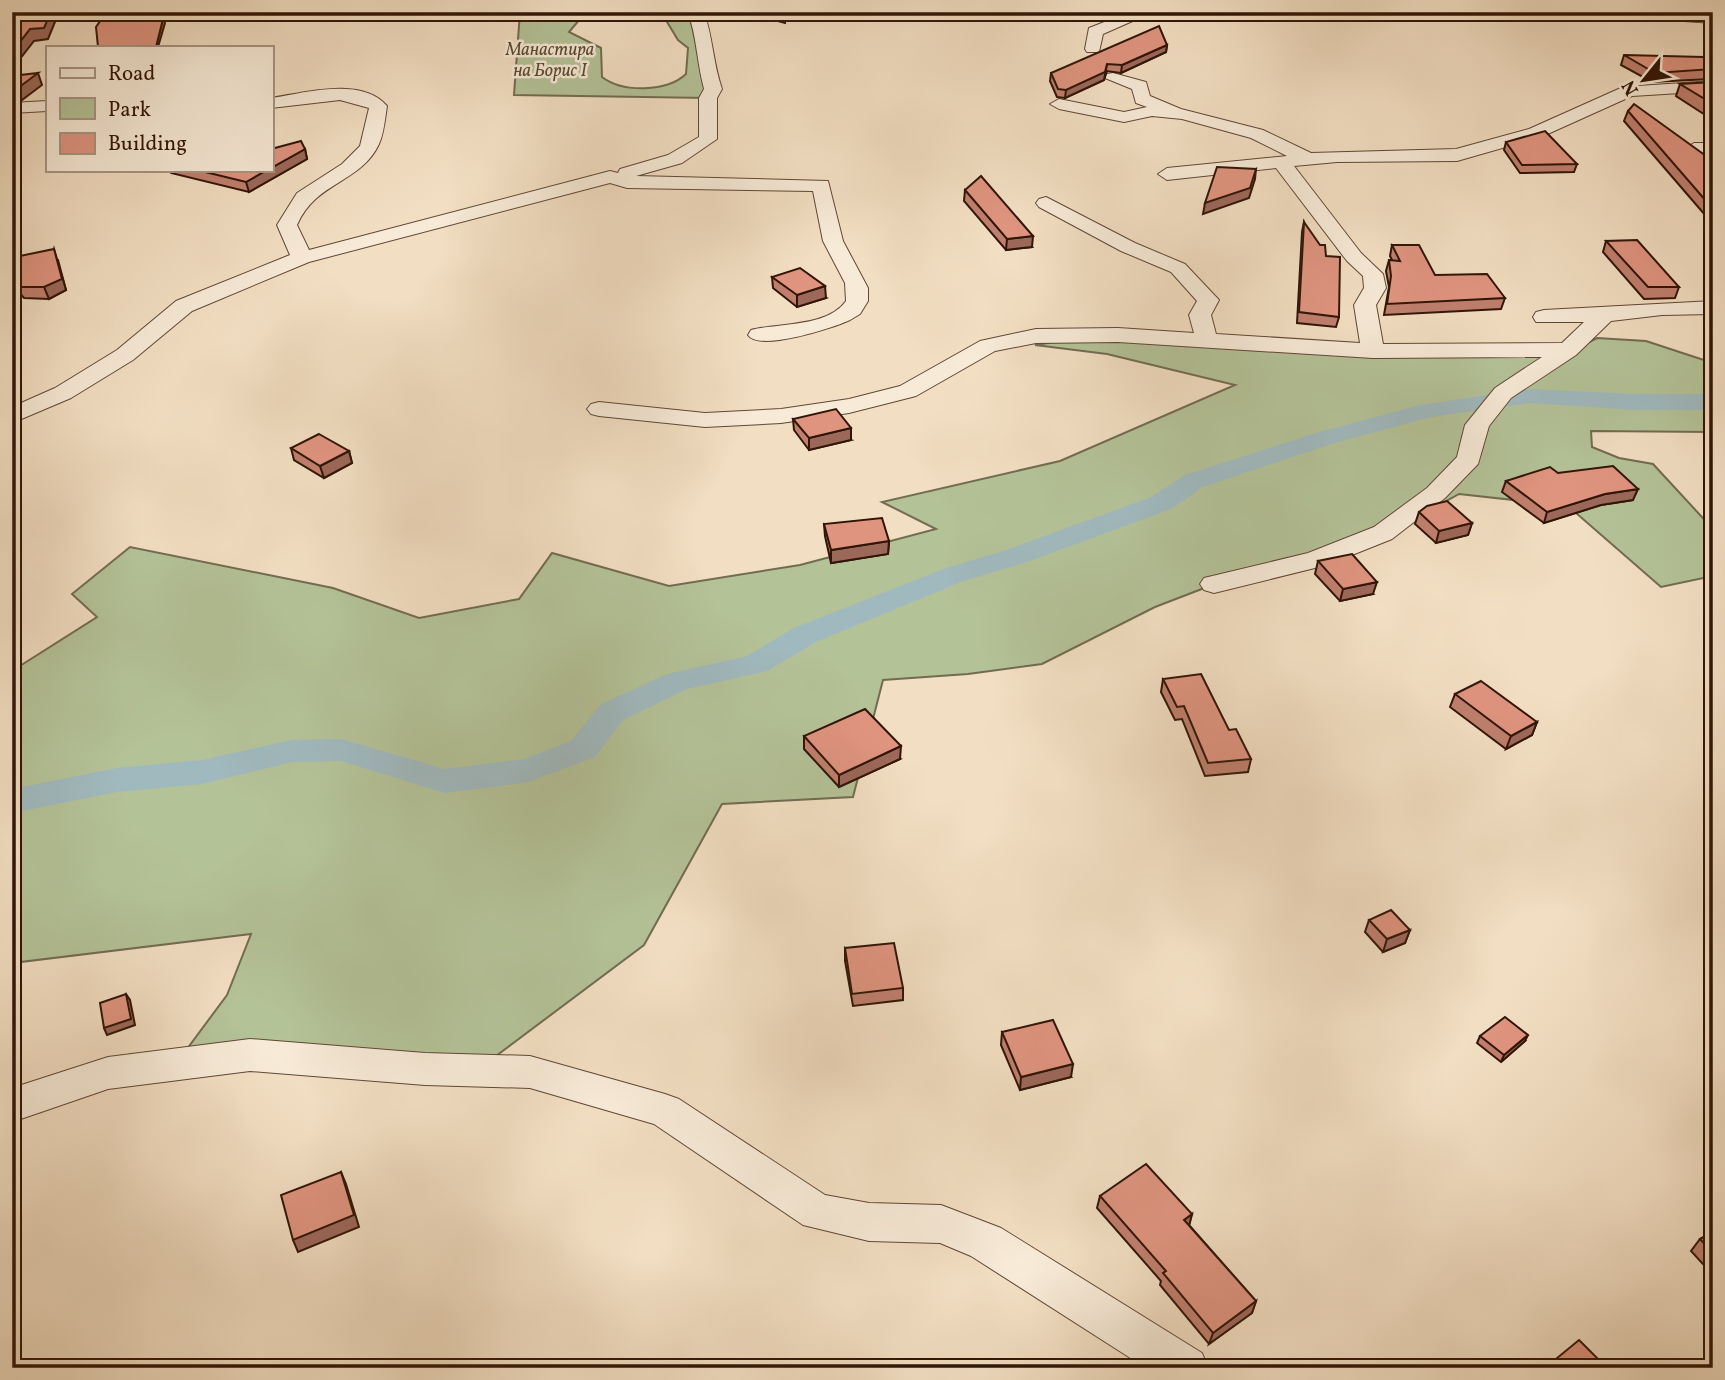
<svg xmlns="http://www.w3.org/2000/svg" width="1725" height="1380" font-family="Vollkorn,serif">
  <style>
    .green { fill: #b4c298; stroke: #726c50; stroke-width: 2 }
    .lines { fill: none; stroke-linecap: round; stroke-linejoin: round }
    .canal { fill: #a0b9be; fill-rule: evenodd }
    .minor-casing { stroke: #614736; stroke-width: 2 }
    .minor { fill: #f7ead7; fill-rule: evenodd }
    .wall { fill: #c07f6e; stroke: #311507; stroke-width: 2 }
    .shaded-wall { fill: #9c685a; stroke: #311507; stroke-width: 2 }
    .building { fill: #df9480; stroke: #311507; stroke-width: 2 }
    .labels { text-anchor: middle; dominant-baseline: central; stroke-width: 5; stroke-linejoin: round; paint-order: stroke }
    .far-park-label { font-size: 18px; font-style: italic; fill: #584932; stroke: #f7ead7 }
  </style>
  <rect width="100%" height="100%" fill="#f2dec2"/>
  <filter id="stains"><feTurbulence type="fractalNoise" baseFrequency=".00286" numOctaves="4"/><feColorMatrix values="0 0 0 0 .2 0 0 0 0 .09 0 0 0 0 .02 0 0 0 .5 -.17"/></filter>
  <radialGradient id="worn" r=".72"><stop offset=".6" stop-color="#630" stop-opacity="0"/><stop offset="1" stop-color="#630" stop-opacity=".3"/></radialGradient>
  <!-- green -->
  <g class="green">
    <path d="M520,12H586L569,32L601,48L602,77C623,93 667,92 686,74L688,48L678,40L661,12H696L708,98L514,95Z"/>
    <path d="M1093,336L1564,355L1597,338L1646,341L1713,363V432L1591,431L1592,447L1619,458L1653,464L1713,529V576L1661,587L1568,506L1459,494L1380,538L1259,567L1155,607L1042,664L968,674L883,680L853,797L722,804L644,945L492,1059L184,1053L227,995L251,934L12,963V671L97,617L72,594L130,547L333,588L419,618L519,599L552,553L669,586L800,565L936,529L882,502L1060,461L1235,385L1107,354L1035,345Z"/>
  </g>
  <g class="lines">
    <!-- canal -->
    <path class="canal" d="M1529,389L1635,394H1713V410H1635L1529,403L1431,417L1331,444L1203,487L1171,509L1024,563L963,581L816,642L767,671L687,689L623,720L595,757L528,782L445,793L341,761L292,762L202,784L117,792L12,813V789L117,768L202,760L292,740L341,739L445,769L524,759L571,741L601,704L667,674L747,656L794,628L943,569L1004,551L1151,497L1185,475L1313,434L1420,405Z"/>
    <!-- minor casing -->
    <g class="minor-casing">
      <g id="minor">
        <path d="M688,12H704C713,38 713,63 722,89L717,98V139L682,163L636,176L828,181L843,241L868,288V301L860,314L850,320C833,328 759,352 748,335L751,330C779,323 828,327 846,301L845,283L823,241L813,191L627,188L610,183L309,262L192,311L133,360L71,398L12,423V407L55,388L117,350L176,301L290,255L277,225L297,193L342,164L360,146L369,108L340,100L271,108V98C304,93 362,76 387,106C385,119 384,133 379,144C361,183 316,181 297,225L309,250L610,171L618,173L620,169L668,155L699,137V98L704,89C697,63 697,38 688,12Z"/>
        <path d="M1130,12H1153L1103,34L1099,52H1087L1085,49L1089,28Z"/>
        <path d="M1618,12L1713,13V23L1626,17Z"/>
        <path d="M1113,73L1146,82L1150,96L1181,109L1263,130L1311,153L1456,149L1529,129L1623,87L1713,81V91L1632,96L1541,137L1457,161L1337,162L1294,166L1361,253L1383,274L1386,288L1376,305L1383,344L1562,343L1584,322H1536L1533,317L1536,312L1544,310L1713,301V314L1662,315L1611,321L1576,355L1511,398L1489,426L1478,464L1445,498L1392,539L1327,565L1214,593L1204,590L1200,584L1204,578L1308,553L1374,527L1427,488L1457,457L1465,425L1495,388L1542,357L1373,358L1118,342L1036,343L995,351L916,396L849,413L781,423L705,427L599,416L591,414L587,409L591,404L599,402L705,413L781,409L849,399L900,386L980,341L1036,329L1118,328L1194,333L1189,315L1197,301L1171,272L1121,251L1039,207L1036,203L1039,199L1046,197L1135,243L1185,264L1219,300L1211,315L1216,334L1360,343L1354,305L1364,288L1363,276L1347,261L1276,168L1167,180L1158,174L1167,168L1287,156L1251,138L1182,119L1152,116L1124,122L1059,109L1050,104L1059,99L1124,112L1147,107L1136,103L1132,89L1105,78L1107,74Z"/>
        <path d="M47,101V111L12,113V103Z"/>
        <path d="M1713,143V154L1694,155L1685,149L1694,143Z"/>
        <path d="M250,1039L425,1053L530,1056L665,1094L679,1099L825,1195L869,1203L941,1205L1001,1228L1202,1353L1208,1368H1146L971,1256L940,1243L869,1241L803,1225L654,1124L530,1088L425,1085L250,1071L108,1089L12,1122V1088L108,1057Z"/>
      </g>
    </g>
    <!-- minor -->
    <use href="#minor" class="minor"/>
  </g>
  <!-- wall -->
  <g class="wall">
    <path d="M745,12H794V16H785V23Z"/>
    <path d="M1167,45L1166,52L1121,73L1107,71L1104,80L1065,98L1057,97L1050,81L1051,73Z"/>
    <path d="M1624,55L1713,68V71L1710,79L1652,82L1621,65Z"/>
    <path d="M1713,82V120L1676,96L1680,84Z"/>
    <path d="M1628,111L1713,161V236L1709,231L1712,223L1624,121Z"/>
    <path d="M1506,142L1577,164L1574,172L1520,173L1504,150Z"/>
    <path d="M305,149L307,159L249,192L171,173L170,170H271Z"/>
    <path d="M965,190L1032,247L1006,250L964,201Z"/>
    <path d="M1304,222L1339,317L1336,327L1297,323L1302,232Z"/>
    <path d="M1606,241L1679,287L1675,298L1644,299L1603,252Z"/>
    <path d="M1392,245L1435,275L1505,298L1501,309L1384,315L1389,287L1386,271L1389,260H1392L1390,256Z"/>
    <path d="M58,260L66,290L49,299L24,298L12,284V263Z"/>
    <path d="M772,277L826,298L797,307L773,288Z"/>
    <path d="M793,419L851,440L809,450L794,430Z"/>
    <path d="M291,448L349,451L352,463L324,478L294,460Z"/>
    <path d="M1558,473L1633,500L1601,505L1544,523L1502,492L1506,481Z"/>
    <path d="M1419,512L1472,523L1468,535L1436,543L1415,524Z"/>
    <path d="M824,524L889,541L888,554L831,563L825,536Z"/>
    <path d="M1318,561L1373,594L1340,601L1315,574Z"/>
    <path d="M1163,679L1229,730L1251,759L1248,772L1205,776L1182,719L1175,720L1161,692Z"/>
    <path d="M1455,694L1537,722L1532,735L1506,749L1450,707Z"/>
    <path d="M804,736L900,759L839,787L804,749Z"/>
    <path d="M1369,920L1410,930L1405,943L1383,952L1365,932Z"/>
    <path d="M845,948L903,988V1000L853,1006L845,961Z"/>
    <path d="M1002,1032L1071,1077L1020,1090L1001,1045Z"/>
    <path d="M1480,1036L1525,1041L1501,1062L1477,1043Z"/>
    <path d="M1100,1196L1192,1214L1189,1225L1256,1301L1252,1313L1209,1344L1160,1285L1161,1281L1097,1208Z"/>
    <path d="M1713,1232V1275L1691,1251L1700,1239Z"/>
  </g>
  <!-- shaded-wall -->
  <g class="shaded-wall">
    <path d="M51,12H59L48,39L34,41L12,69V52L30,29Z"/>
    <path d="M163,19L165,23L158,47H156Z"/>
    <path d="M1167,45L1166,52L1121,73L1122,65Z"/>
    <path d="M1107,64L1104,80L1065,98L1066,90Z"/>
    <path d="M38,73L42,85L22,100L12,101V88Z"/>
    <path d="M305,149L307,159L249,192L246,182L267,170H271V168Z"/>
    <path d="M1256,169L1255,179L1249,198L1203,214L1205,203Z"/>
    <path d="M1033,236L1032,247L1006,250L1007,239Z"/>
    <path d="M54,249L66,290L49,299L44,287Z"/>
    <path d="M825,286L826,298L797,307V295Z"/>
    <path d="M851,428V440L809,450V438Z"/>
    <path d="M349,451L352,463L324,478L320,466Z"/>
    <path d="M1638,489L1633,500L1601,505L1544,523L1547,512L1605,494Z"/>
    <path d="M1472,523L1468,535L1436,543L1439,531Z"/>
    <path d="M889,541L888,554L831,563V550Z"/>
    <path d="M1377,582L1373,594L1340,601L1343,589Z"/>
    <path d="M1537,722L1532,735L1506,749L1511,736Z"/>
    <path d="M901,746L900,759L839,787V775Z"/>
    <path d="M1410,930L1405,943L1383,952L1387,939Z"/>
    <path d="M126,994L130,1000L135,1025L107,1035L104,1028Z"/>
    <path d="M1528,1035L1525,1041L1501,1062L1504,1055Z"/>
    <path d="M1073,1064L1071,1077L1020,1090L1021,1077Z"/>
    <path d="M341,1172L346,1184L359,1227L298,1252L293,1240Z"/>
    <path d="M1192,1214L1189,1226L1184,1220Z"/>
    <path d="M1256,1301L1252,1313L1209,1344L1213,1333Z"/>
  </g>
  <!-- building -->
  <g class="building">
    <path d="M17,12H51L44,28L30,29L12,52V20Z"/>
    <path d="M130,12H160L163,19L156,47H98L96,27L103,17L130,13Z"/>
    <path d="M763,12H784L785,18Z"/>
    <path d="M1159,26L1167,45L1122,65L1107,64L1105,72L1066,90L1058,89L1051,73Z"/>
    <path d="M1624,55L1703,57L1713,69L1655,73Z"/>
    <path d="M38,73L18,88H12V76Z"/>
    <path d="M1713,82V104L1680,84Z"/>
    <path d="M1634,104L1713,161V209L1628,111Z"/>
    <path d="M1545,131L1577,164L1522,165L1506,142Z"/>
    <path d="M301,141L305,149L271,168V149Z"/>
    <path d="M1217,167L1256,169L1250,188L1205,203Z"/>
    <path d="M197,170H267L246,182Z"/>
    <path d="M981,176L1033,236L1007,239L965,190Z"/>
    <path d="M1304,222L1320,245H1325L1326,256L1340,257L1339,317L1299,312Z"/>
    <path d="M1637,240L1679,287H1648L1606,241Z"/>
    <path d="M1392,245H1419L1435,275L1487,274L1505,298L1387,304L1391,276L1389,260L1400,261Z"/>
    <path d="M54,249L62,279L44,287H19L12,278V263L16,262L15,257Z"/>
    <path d="M800,268L825,286L797,295L772,277Z"/>
    <path d="M836,409L851,428L809,438L793,419Z"/>
    <path d="M319,434L349,451L320,466L291,448Z"/>
    <path d="M1613,466L1638,489L1605,494L1547,512L1506,481L1550,467L1558,473Z"/>
    <path d="M1447,501L1472,523L1439,531L1419,512L1427,506Z"/>
    <path d="M882,518L889,541L831,550L824,524Z"/>
    <path d="M1352,554L1377,582L1343,589L1318,561Z"/>
    <path d="M1201,674L1229,730L1236,729L1251,759L1208,763L1184,706L1177,707L1163,679Z"/>
    <path d="M1481,681L1537,722L1511,736L1455,694Z"/>
    <path d="M865,709L901,746L839,775L804,736Z"/>
    <path d="M1391,910L1410,930L1387,939L1369,920Z"/>
    <path d="M894,943L903,988L852,994L845,948Z"/>
    <path d="M126,994L131,1019L104,1028L100,1003Z"/>
    <path d="M1505,1017L1528,1035L1504,1055L1480,1036Z"/>
    <path d="M1053,1020L1073,1064L1021,1077L1002,1032Z"/>
    <path d="M1146,1164L1192,1214L1184,1220L1256,1301L1213,1333L1163,1273L1166,1271L1100,1196Z"/>
    <path d="M341,1172L354,1215L293,1240L281,1195Z"/>
    <path d="M1713,1232V1253L1700,1239Z"/>
    <path d="M1579,1340L1607,1368H1545Z"/>
  </g>
  <g class="labels">
    <!-- far-park labels -->
    <g class="far-park-label">
      <text x="550" y="50">Манастира<tspan x="550" dy="21">на Борис І</tspan></text>
    </g>
  </g>
  <!-- margin -->
  <rect width="1725" height="1380" fill="none" stroke="#f2dec2" stroke-width="42"/>
  <rect x="14" y="14" width="1697" height="1352" fill="none" stroke="#311507" stroke-width="3.5"/>
  <rect x="21" y="21" width="1683" height="1338" fill="none" stroke="#311507" stroke-width="2"/>
  <!-- legend -->
  <rect x="46" y="46" width="228" height="126" fill="#f7ead7" stroke="#a89584" stroke-width="2"/>
  <rect x="60" y="68" width="35" height="10" fill="#f7ead7" stroke="#a89584" stroke-width="2"/>
  <text x="108" y="80" font-size="21" fill="#311507">Road</text>
  <rect x="60" y="98" width="35" height="21" fill="#b4c298" stroke="#a89584" stroke-width="2"/>
  <text x="108" y="116" font-size="21" fill="#311507">Park</text>
  <rect x="60" y="133" width="35" height="21" fill="#df9480" stroke="#a89584" stroke-width="2"/>
  <text x="108" y="150" font-size="21" fill="#311507">Building</text>
  <!-- north arrow -->
  <g transform="translate(1644 80) rotate(240)" stroke="#f7ead7" stroke-width="5" paint-order="stroke">
  <path d="M0-5L12 26L0 18L-12 26Z" fill="#311507"/>
  <text y="-10" font-size="19" font-weight="bold" text-anchor="middle" fill="#311507">N</text>
  </g>
  <rect width="100%" height="100%" filter="url(#stains)"/>
  <rect width="100%" height="100%" fill="url(#worn)"/>
</svg>
